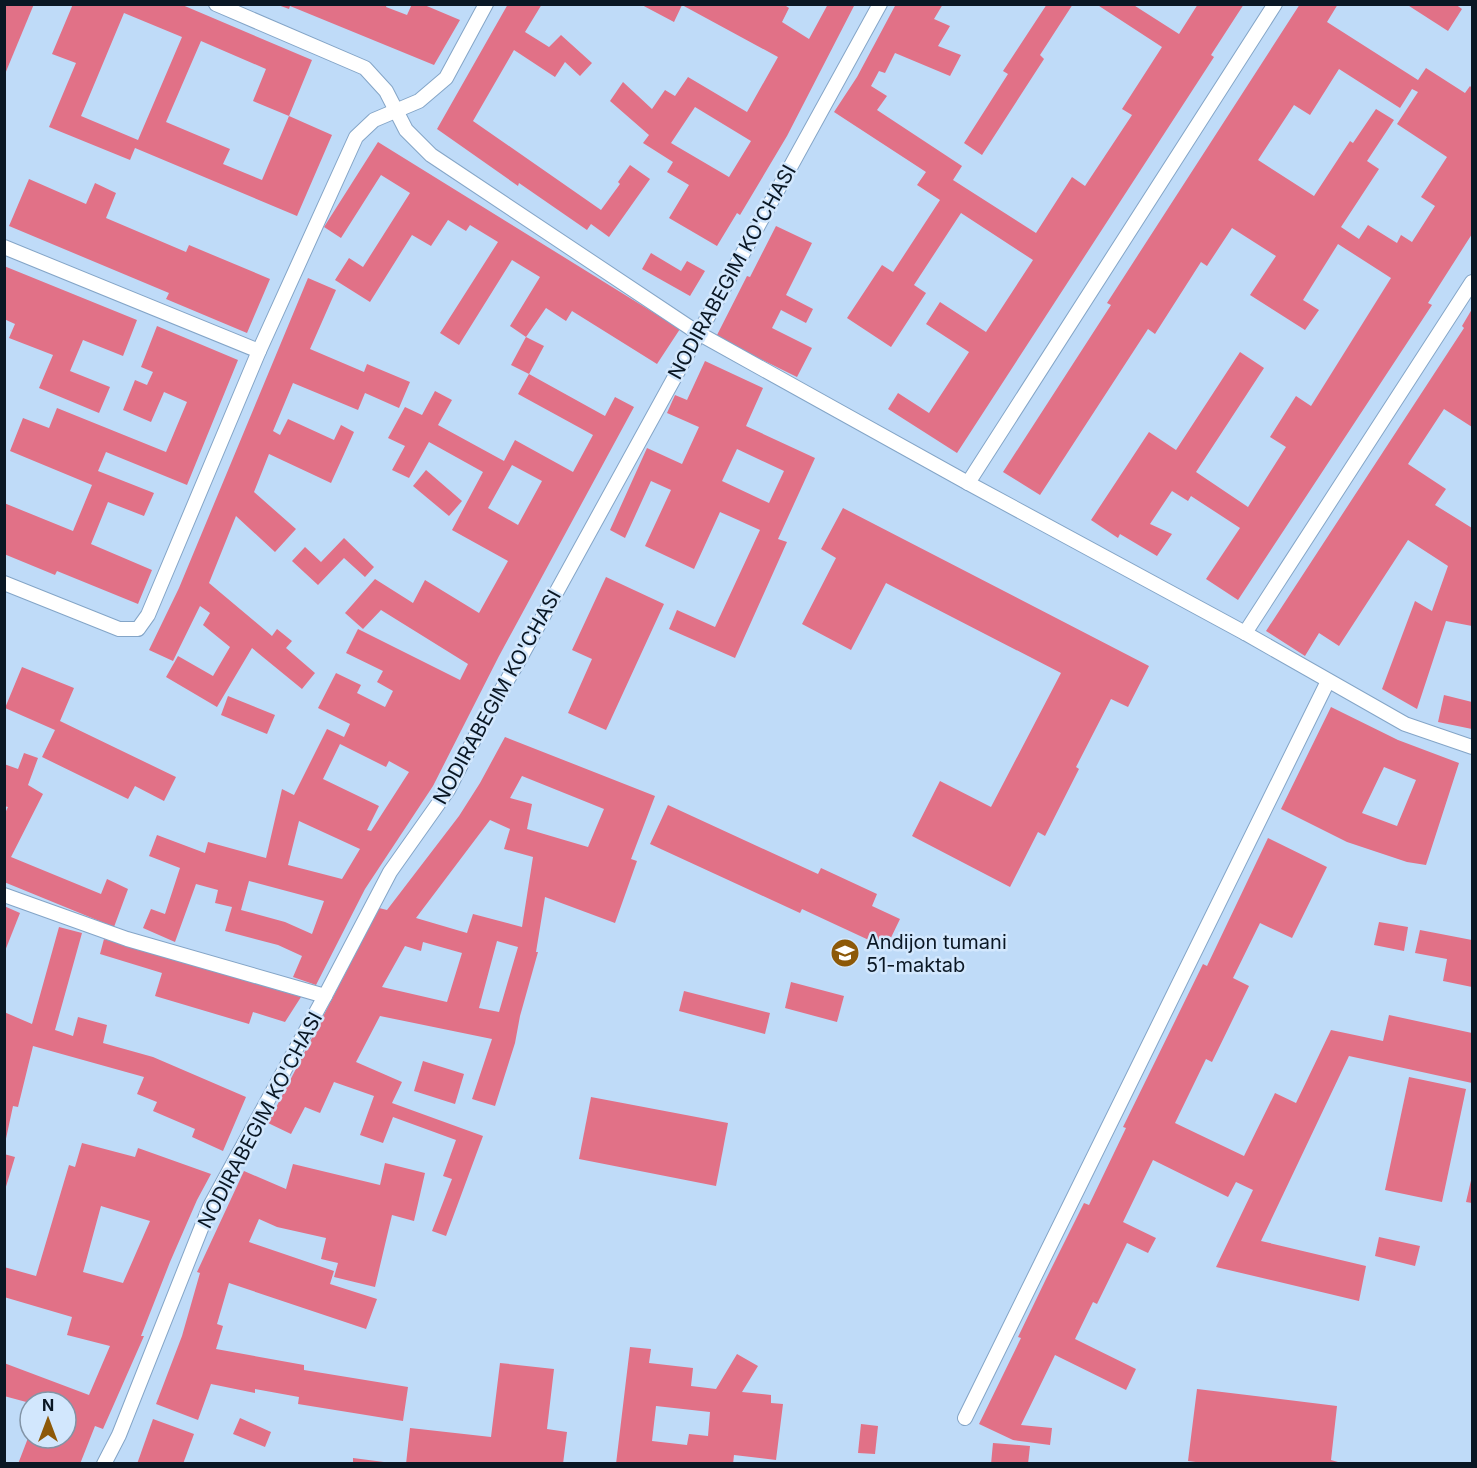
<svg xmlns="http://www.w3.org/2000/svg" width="1477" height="1468" font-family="Inter,sans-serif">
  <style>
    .building { fill: #e17187; fill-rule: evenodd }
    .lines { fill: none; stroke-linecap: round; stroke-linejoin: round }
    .service-casing { stroke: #84a5c7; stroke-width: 16 }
    .service { stroke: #fff; stroke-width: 14 }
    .labels { text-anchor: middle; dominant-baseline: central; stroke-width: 5; stroke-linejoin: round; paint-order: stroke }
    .street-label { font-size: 20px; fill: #0a1724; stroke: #d2e7fd }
    .poi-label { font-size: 20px; fill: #0a1724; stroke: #d2e7fd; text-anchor: start }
  </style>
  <rect width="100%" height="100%" fill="#bfdbf8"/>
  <!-- building -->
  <g class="building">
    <path d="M5,4H34L5,74L4,5Z"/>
    <path d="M73,4H180L312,60L289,116L253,101L266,69L201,41L166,122L230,149L223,164L262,180L289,116L332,135L297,216L135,148L130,160L49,127L76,63L52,54ZM124,13L182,37L138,140L81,116Z"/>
    <path d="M387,4L386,7L407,15L412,4H422L460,20L434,65L290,6L289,9L278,5Z"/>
    <path d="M508,4H542L525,32L549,47L561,35L592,63L580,76L565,62L555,77L514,50L473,121L601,210L620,184L618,182L630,165L650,179L609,237L591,224L587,230L519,183L518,186L437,129Z"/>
    <path d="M640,4H783L789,8L782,22L809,39L828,4H855L787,136L740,215L737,213L717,246L669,218L689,185L667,172L673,162L643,143L649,135L610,101L623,82L652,109L665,90L675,96L688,77L747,112L778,57L682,5L674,22ZM695,107L751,141L729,177L671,143Z"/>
    <path d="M896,4H943L934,19L950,26L938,46L961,55L950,76L895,53L885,73L879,71L871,86L887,96L877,110L962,166L953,180L1036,233L1072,177L1085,186L1132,115L1122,109L1162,47L1096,4H1132L1179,34L1198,4H1244L1211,55L1214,57L957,453L888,409L898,393L929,413L969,352L926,324L940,302L986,332L1033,260L961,213L914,285L926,293L891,347L847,318L882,265L893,272L940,200L917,185L926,172L834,112L857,77Z"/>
    <path d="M1047,4H1073L1040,55L1044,59L982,155L964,143L1008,74L1003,71Z"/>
    <path d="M1300,4H1338L1327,22L1418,80L1426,68L1465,93L1470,86L1472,88V234L1428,303L1432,305L1238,600L1206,579L1240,528L1191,496L1188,501L1172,491L1150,524L1172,534L1157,556L1120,534L1118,538L1091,520L1149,432L1176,450L1240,352L1264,368L1196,472L1248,507L1286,447L1270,437L1296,396L1311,406L1391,278L1338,244L1303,300L1319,310L1305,330L1250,295L1276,256L1232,228L1207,266L1201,262L1155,334L1148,329L1040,495L1003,472L1111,305L1107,303ZM1339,69L1400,108L1412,89L1418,92L1397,124L1447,157L1421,197L1435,206L1412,242L1401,235L1397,243L1368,225L1359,239L1341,227L1379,169L1367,161L1394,120L1376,109L1353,143L1350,141L1314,196L1258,160L1294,105L1310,115Z"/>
    <path d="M1406,4H1455L1462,9L1448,31Z"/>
    <path d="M378,142L680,329L657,364L572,311L566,321L546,308L526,337L510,326L540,277L512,260L459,345L440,333L498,242L470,225L466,231L448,220L431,246L412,235L370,302L335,280L349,258L363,267L410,193L381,175L341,238L324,227Z"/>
    <path d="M29,179L86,204L95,183L116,193L106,218L186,252L189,245L270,279L247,333L166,299L169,293L9,226Z"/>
    <path d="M776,226L812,243L786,295L813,309L806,323L781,310L772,328L812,348L797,377L716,337L747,276L750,277Z"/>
    <path d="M651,253L681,271L687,261L705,271L690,296L642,269Z"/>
    <path d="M4,266L137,320L123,356L83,340L70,371L110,387L99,413L39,388L53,355L9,338L15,324L4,319Z"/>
    <path d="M308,278L336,290L310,349L364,372L367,364L410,382L399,408L365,393L358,410L293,383L273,431L280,435L288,419L334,440L341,425L354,432L331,483L269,454L254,492L296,529L275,552L236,516L209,583L272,636L277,629L292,641L286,648L315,673L302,689L252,648L217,707L166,677L178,656L213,676L230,647L203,625L210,613L200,606L173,661L149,650L179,588Z"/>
    <path d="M1472,309V427L1444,409L1408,464L1446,489L1435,505L1472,528V626L1446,621L1417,709L1382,689L1415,601L1432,611L1448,566L1408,540L1339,646L1319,633L1305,656L1266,631L1464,328L1462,326Z"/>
    <path d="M157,326L238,360L187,485L106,452L98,471L154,493L144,516L108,502L91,544L152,570L138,604L57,571L55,575L4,554V503L73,531L92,485L10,451L23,418L49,428L57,408L166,452L187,402L164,392L151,422L123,410L135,380L147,385L153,372L141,367Z"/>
    <path d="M526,337L544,346L529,374L511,365Z"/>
    <path d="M705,361L763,388L746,426L815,458L778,539L787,542L735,658L669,629L677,610L715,627L760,530L720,512L694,569L645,546L671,490L651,481L625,538L610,530L647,448L682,464L699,427L667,413L675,395L687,400ZM737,449L784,471L769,503L722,481Z"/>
    <path d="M529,374L605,416L615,397L634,407L499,656L433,786L365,889L316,985L293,977L302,956L278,945L225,931L232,907L215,903L218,890L196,884L175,942L143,928L151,909L165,914L180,868L149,856L157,835L205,853L208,842L266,858L282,789L294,795L327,729L344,737L350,724L318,708L336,673L361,685L357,693L385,707L393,691L377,682L383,671L346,653L358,629L460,680L468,664L381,610L363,629L345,613L375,579L413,603L425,580L479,613L508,561L452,530L483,472L429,442L409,478L392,470L405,446L388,438L405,407L422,415L435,391L452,400L438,425L504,461L515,440L573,472L593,435L518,394ZM512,465L542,481L518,525L488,508ZM340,744L386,767L389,761L409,772L371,831L367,830L379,806L323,779ZM299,821L360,849L342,879L288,865ZM249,881L324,901L312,934L285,922L241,910Z"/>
    <path d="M426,470L462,501L449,516L413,486Z"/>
    <path d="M843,508L1149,666L1128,707L1111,699L1076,767L1079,769L1045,836L1038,832L1010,887L912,836L940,781L991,807L1061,673L886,583L851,650L802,624L836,558L821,549Z"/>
    <path d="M344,538L374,567L365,577L344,558L318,585L292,561L305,547L321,562Z"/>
    <path d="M606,577L664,604L606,730L568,713L592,659L572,650Z"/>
    <path d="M22,667L74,688L60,721L176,777L164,801L135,786L128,799L42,757L55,730L5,708Z"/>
    <path d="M1444,695L1472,702V729L1438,722Z"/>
    <path d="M228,696L275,715L267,734L221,715Z"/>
    <path d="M1331,707L1398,740L1459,763L1426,865L1407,862L1347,842L1281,809ZM1384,767L1416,780L1397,826L1362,813Z"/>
    <path d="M505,737L655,796L631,859L637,861L615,923L545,897L536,952H538L520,1016L515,1043L495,1106L472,1099L492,1039L380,1016L356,1062L402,1082L392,1103L483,1136L446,1236L432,1231L452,1179L443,1176L456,1140L393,1117L383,1143L360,1135L374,1096L334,1082L320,1113L305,1107L291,1134L268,1123L379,908L387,910L459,816L480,783ZM522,776L604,809L588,847L527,829L532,804L510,798ZM490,820L510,829L504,849L533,857L522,927L473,914L467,933L416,918ZM497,941L518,947L499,1012L479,1008ZM423,942L462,953L447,1002L382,987L405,946L421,951Z"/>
    <path d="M24,753L38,758L28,785L43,794L11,857L101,894L107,879L128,889L114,927L4,882V815L8,807L4,806V764L18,769Z"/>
    <path d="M668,805L818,874L821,868L877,894L872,906L900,919L886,948L802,909L800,913L650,844Z"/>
    <path d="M1268,838L1327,867L1292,938L1260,923L1233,978L1249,986L1212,1062L1206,1059L1175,1123L1244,1156L1275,1093L1296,1103L1331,1030L1383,1041L1389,1015L1472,1033V1083L1349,1056L1261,1241L1366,1266L1359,1301L1216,1267L1253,1190L1236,1182L1228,1197L1153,1160L1123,1222L1156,1238L1148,1253L1127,1243L1097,1304L1093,1302L1075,1339L1136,1369L1126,1390L1055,1355L1021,1425L1052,1428L1050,1445L1013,1440L979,1424L1021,1338L1018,1337L1046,1279L1084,1203L1089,1205L1126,1128L1123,1127L1203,964L1207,966Z"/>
    <path d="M4,906L20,913L5,951H4Z"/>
    <path d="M1379,922L1408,927L1404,951L1374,945Z"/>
    <path d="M59,927L82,933L55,1030L73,1036L78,1017L107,1025L103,1043L153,1057L246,1097L223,1151L192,1137L195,1129L153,1111L157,1102L137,1094L144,1077L33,1046L18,1107L13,1106L4,1148V1012L32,1024Z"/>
    <path d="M1420,930L1472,940V987L1443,981L1447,959L1415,953Z"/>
    <path d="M104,939L261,985L301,997L285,1022L253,1012L249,1024L155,996L162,973L100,954Z"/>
    <path d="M791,982L844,996L837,1022L785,1008Z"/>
    <path d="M684,991L770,1013L765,1034L679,1011Z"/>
    <path d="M423,1061L464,1074L455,1104L414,1091Z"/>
    <path d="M1409,1077L1466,1089L1442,1202L1385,1190Z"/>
    <path d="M591,1097L728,1123L716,1186L579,1159Z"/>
    <path d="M82,1143L135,1157L138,1148L211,1174L197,1200L170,1262L141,1336H144L103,1429L95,1426L80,1464H18L28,1438H66V1402L30,1403L4,1396V1363L89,1395L110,1346L67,1335L72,1317L4,1297V1267L36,1276L69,1165L75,1167ZM101,1206L150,1221L123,1283L83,1272Z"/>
    <path d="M4,1154L15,1157L5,1190H4Z"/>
    <path d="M385,1163L425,1173L414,1221L392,1215L375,1287L334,1277L338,1263L321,1259L326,1238L277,1227L259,1219L249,1242L334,1271L330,1284L377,1299L366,1329L229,1283L217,1324L223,1326L216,1349L304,1365V1370L408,1387L403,1421L298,1404L299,1397L255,1389V1393L211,1384L198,1420L156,1404L182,1336L200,1273L197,1272L244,1171L286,1189L293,1164L380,1185Z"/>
    <path d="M1472,1176V1203L1466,1202Z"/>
    <path d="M1379,1237L1420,1246L1415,1266L1375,1256Z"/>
    <path d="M630,1347L651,1349L649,1363L693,1368L691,1386L716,1389L737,1354L758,1366L742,1392L771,1395V1403L783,1404L776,1460L734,1455L733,1464H616ZM656,1406L710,1412L708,1436L689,1434L687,1445L652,1441Z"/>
    <path d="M500,1363L554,1369L547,1429L567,1432L563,1464H406L410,1428L491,1437Z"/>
    <path d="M1197,1389L1337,1406L1331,1460L1345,1464H1211L1188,1461Z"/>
    <path d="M240,1418L271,1432L265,1447L233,1434Z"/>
    <path d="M153,1419L194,1434L183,1464H137Z"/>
    <path d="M861,1424L878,1426L875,1454L858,1453Z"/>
    <path d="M993,1443L1030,1446L1028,1464H991Z"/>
    <path d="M353,1458L384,1462V1464H353Z"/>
  </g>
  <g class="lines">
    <!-- service casing -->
    <g class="service-casing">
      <g id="service">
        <path d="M216,4L365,68L386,91L406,130L431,155L698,333L968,483L1245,633L1472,282"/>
        <path d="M4,247L259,351"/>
        <path d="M968,483L1275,4"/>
        <path d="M4,583L119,629H138L148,615L259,351L356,137L374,120L419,101L446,78L486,4"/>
        <path d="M1245,633L1405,724L1472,747"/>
        <path d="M4,895L127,939L325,996"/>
        <path d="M965,1418L1328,681"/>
        <path d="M104,1464L119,1435L210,1206L325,996L390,872L448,790L486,716L518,662L880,4"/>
      </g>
    </g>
    <!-- service -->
    <use href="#service" class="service"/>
  </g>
  <!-- icons -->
  <defs>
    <g id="school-disc" transform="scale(1.5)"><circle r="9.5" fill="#8d5908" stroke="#d2e7fd"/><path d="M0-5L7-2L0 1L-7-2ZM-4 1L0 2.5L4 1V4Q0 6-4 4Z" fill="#fff"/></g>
  </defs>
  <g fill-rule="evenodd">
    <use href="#school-disc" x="845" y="953"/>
  </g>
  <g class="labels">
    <!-- street labels -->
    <g class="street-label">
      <text transform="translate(732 272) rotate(-61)">NODIRABEGIM KO'CHASI</text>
      <text transform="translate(497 697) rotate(-61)">NODIRABEGIM KO'CHASI</text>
      <text transform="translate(260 1120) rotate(-62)">NODIRABEGIM KO'CHASI</text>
    </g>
    <!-- poi labels -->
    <g class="poi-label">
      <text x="866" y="942">Andijon tumani<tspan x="866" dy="23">51-maktab</tspan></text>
    </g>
  </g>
  <!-- border -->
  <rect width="1477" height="1468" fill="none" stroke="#0a1724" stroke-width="12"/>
  <!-- north arrow -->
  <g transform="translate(48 1420)"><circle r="28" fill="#d2e7fd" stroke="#8294a6" stroke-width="1.5"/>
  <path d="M0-4.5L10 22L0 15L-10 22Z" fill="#8d5908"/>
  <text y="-9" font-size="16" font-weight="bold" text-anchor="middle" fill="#0a1724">N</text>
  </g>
</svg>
